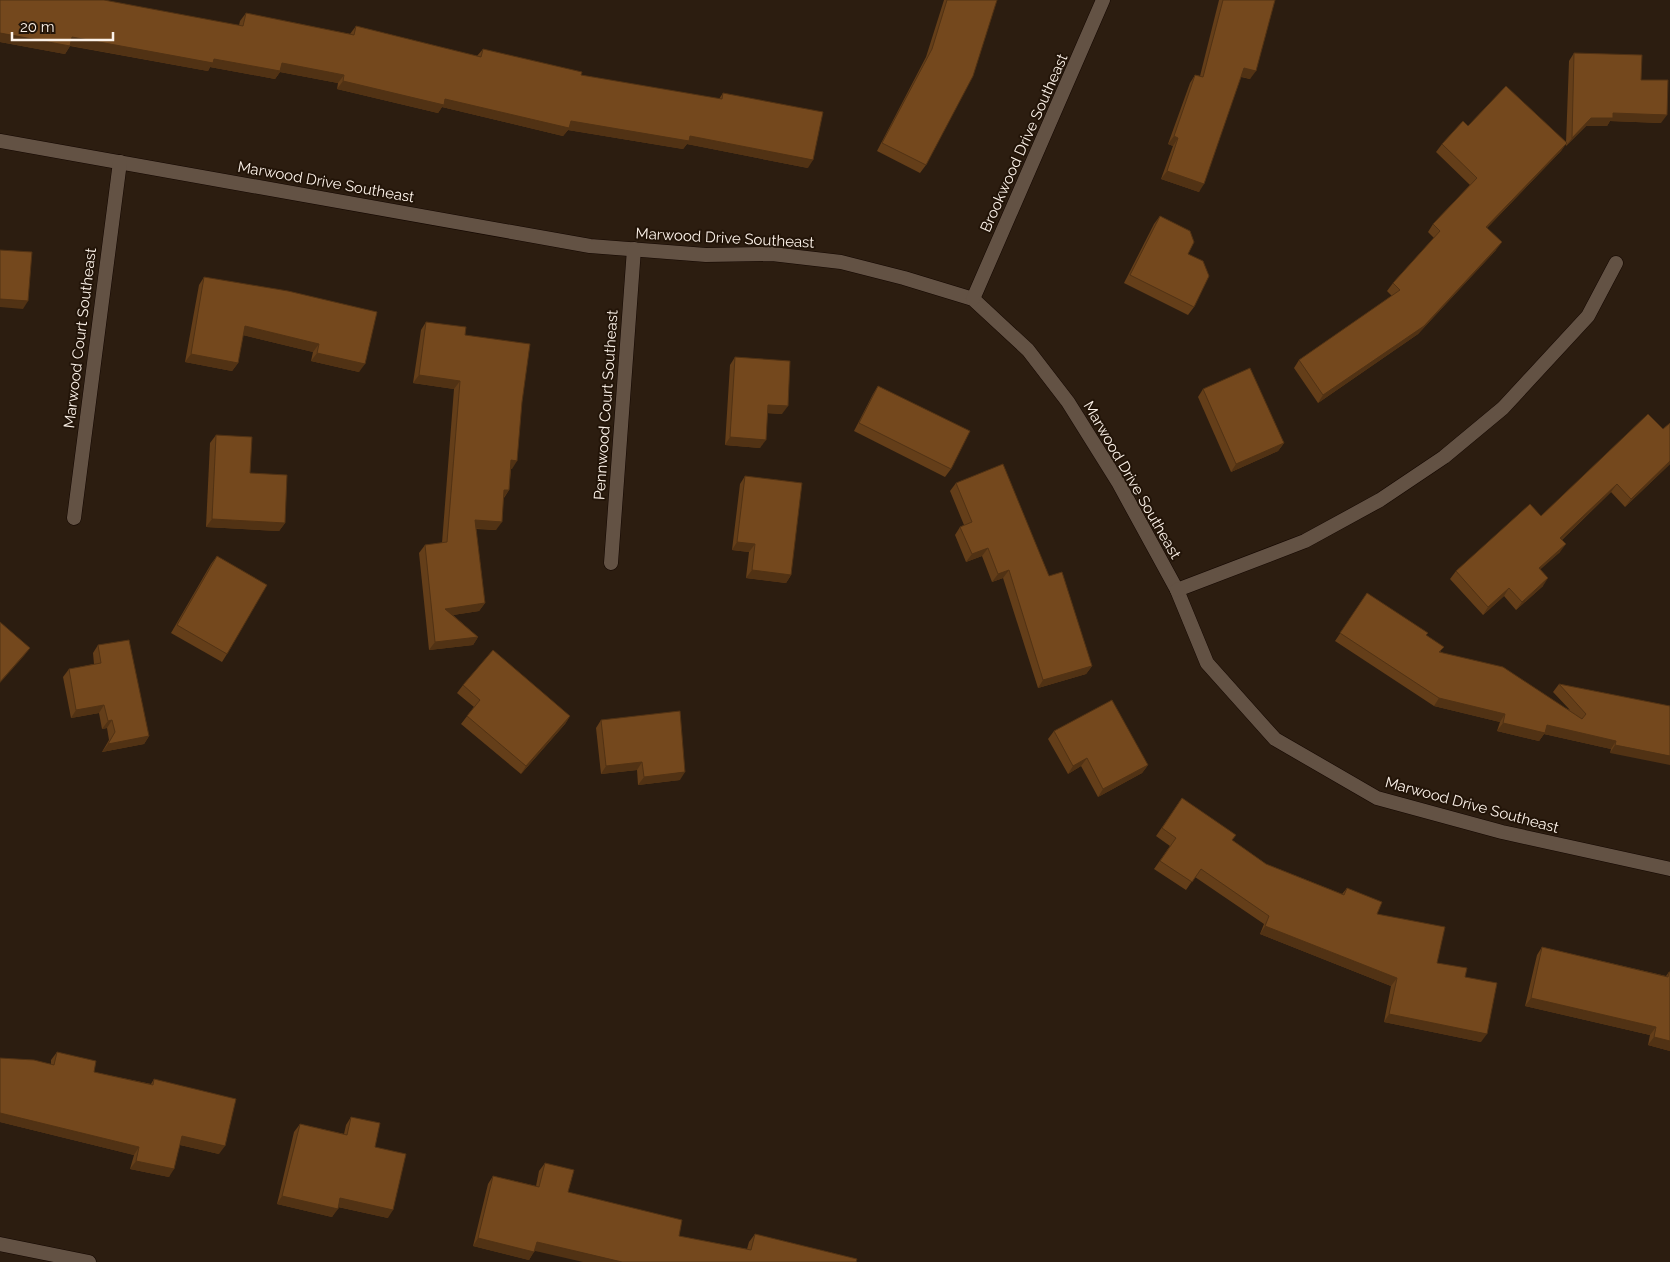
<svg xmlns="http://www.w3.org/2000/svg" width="1670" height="1262" font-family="Raleway,sans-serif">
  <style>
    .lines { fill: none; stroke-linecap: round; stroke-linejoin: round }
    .minor-casing { stroke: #140700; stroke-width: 15 }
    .minor { stroke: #635244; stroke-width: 14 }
    .wall { fill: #643e19 }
    .shaded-wall { fill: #513214 }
    .building { fill: #74481d; stroke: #513214 }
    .labels { text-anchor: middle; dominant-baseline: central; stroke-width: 4; stroke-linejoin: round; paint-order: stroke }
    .street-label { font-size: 15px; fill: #fcf2e9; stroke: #221408 }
  </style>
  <rect width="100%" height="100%" fill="#2c1d10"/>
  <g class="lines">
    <!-- minor casing -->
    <g class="minor-casing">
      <g id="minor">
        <path d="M0,141L590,246L706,255L772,254L841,262L904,278L973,299L1028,350L1068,402L1118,482L1177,590L1207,663L1275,739L1377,798L1502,832L1670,869"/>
        <path d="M973,299L1103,0"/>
        <path d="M74,518L120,162"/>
        <path d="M611,563L634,249"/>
        <path d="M1177,590L1305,541L1380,500L1444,457L1503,408L1588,316L1616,263"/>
        <path d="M0,1244L89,1262"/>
      </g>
    </g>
    <!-- minor -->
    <use href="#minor" class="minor"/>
  </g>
  <!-- wall -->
  <g class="wall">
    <path d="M944,0H997L926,165L920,173L877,151L926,57Z"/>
    <path d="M1219,0H1275L1250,79L1241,77L1199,192L1161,179L1173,146L1168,144L1190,83L1195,75L1200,76Z"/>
    <path d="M246,13L350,34L356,26L477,56L483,49L581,75L719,99L723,93L808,168L687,144L683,149L568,130L563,136L442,107L438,113L337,89L338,83L280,72L275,79L210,67L208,71L70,46L65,54L0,42L239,25L240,21Z"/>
    <path d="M1574,53L1641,80L1661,123L1610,121L1607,126H1586L1566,146V143L1561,151L1487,228L1496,250L1418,334L1318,403L1294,368L1299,360L1392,296L1387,291L1393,283L1434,238L1428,232L1433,224L1470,185L1436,152L1442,144L1468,126L1566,143L1569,61Z"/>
    <path d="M1160,216L1188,254L1194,307L1188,315L1124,283L1154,224Z"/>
    <path d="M204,277L377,312L359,372L311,361L313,352L243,335L238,363L232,371L185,362L199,285Z"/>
    <path d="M426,322L465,335L512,469H511L509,490L504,498L496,530L476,529L485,603L479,611L453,615L478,637L473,645L429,650L419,553L425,545L442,543L454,389L413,383L421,330Z"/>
    <path d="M735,357L782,414L768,413L760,448L725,445L730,365Z"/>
    <path d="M878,386L951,469L945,477L854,431L873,394Z"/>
    <path d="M1203,389L1284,443L1278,451L1231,472L1198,397Z"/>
    <path d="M1670,423V464L1625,507L1611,492L1562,540L1560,552L1540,569L1543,586L1516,610L1504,596L1483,615L1450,579L1456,571L1541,516L1663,429Z"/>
    <path d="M216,435L250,473L285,523L279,531L206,527L210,443Z"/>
    <path d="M745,476L791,575L786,583L746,578L749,552L732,550L740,484Z"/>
    <path d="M956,483L1049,576L1092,666L1086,674L1038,688L1003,578L992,582L982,556L966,562L955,535L960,527L964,525L950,491Z"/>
    <path d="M217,556L227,654L222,662L171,633L211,564Z"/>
    <path d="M1367,593L1426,635L1441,652L1570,710L1553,692L1559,684L1670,706L1610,753L1611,749L1544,734L1539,741L1497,731L1500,722L1434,706L1335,641Z"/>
    <path d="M98,645L149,736L144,744L102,752L109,740L107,728L102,729L99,713L71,718L63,677L69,669L94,664L93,653Z"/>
    <path d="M463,685L570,716L565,724L521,774L461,724L474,707L457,693Z"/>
    <path d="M601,720L680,780L638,785L637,770L601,774L596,728Z"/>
    <path d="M1054,731L1148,765L1142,773L1098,797L1081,766L1068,774L1048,739Z"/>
    <path d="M1182,798L1232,840L1266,864L1342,894L1347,888L1437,963L1465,977L1481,1042L1384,1022L1391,986L1260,934L1264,924L1195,877L1186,890L1154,869L1170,846L1156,836Z"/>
    <path d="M1542,947L1666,976L1669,972L1670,1051L1648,1045L1650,1035L1525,1006L1537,955Z"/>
    <path d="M57,1052L94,1072L151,1084L154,1079L219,1154L180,1145L169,1177L130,1169L134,1155L0,1122V1058L51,1064V1060Z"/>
    <path d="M351,1117L375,1147L388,1218L338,1207L332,1217L277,1204L294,1132L300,1124L344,1134L346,1125Z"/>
    <path d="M545,1163L568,1192L679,1236L747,1249L749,1242L755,1234L857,1259L534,1251L529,1260L473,1246L488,1184L493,1176L536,1186L539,1171Z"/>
  </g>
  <!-- shaded-wall -->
  <g class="shaded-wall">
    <path d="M0,33L70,46L65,54L0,42Z"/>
    <path d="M72,37L214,59L282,63L344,75L338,83L280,72L275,79L210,67L208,71L66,45Z"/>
    <path d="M1244,68L1256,71L1250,79L1239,76Z"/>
    <path d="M343,81L571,121L690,136L813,160L808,168L687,144L683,149L568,130L563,136L442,107L438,113L337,89Z"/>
    <path d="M1613,113L1667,115L1661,123L1610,121L1607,126H1586L1566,146L1572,138L1591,118Z"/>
    <path d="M1174,136L1178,138L1173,146L1168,144Z"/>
    <path d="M1567,143L1561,151L1480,235L1486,227Z"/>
    <path d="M1167,171L1204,184L1199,192L1161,179Z"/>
    <path d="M1502,242L1496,250L1418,334L1318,403L1323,395Z"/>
    <path d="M0,299L28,301L23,309L0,307Z"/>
    <path d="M245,326L319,344L313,352L239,334Z"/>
    <path d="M317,353L365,364L359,372L311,361Z"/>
    <path d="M191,354L238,363L232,371L185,362Z"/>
    <path d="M419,375L460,381L454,389L413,383Z"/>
    <path d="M768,405L788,406L782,414L763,413Z"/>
    <path d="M730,437L766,440L760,448L725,445Z"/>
    <path d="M1284,443L1278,451L1231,472L1236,464Z"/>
    <path d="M511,460L517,461L512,469L506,468Z"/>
    <path d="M1670,461V464L1625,507L1631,499Z"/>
    <path d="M1617,484L1611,492L1555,546L1560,538Z"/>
    <path d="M504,490H509L503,498Z"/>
    <path d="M212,519L285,523L279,531L206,527Z"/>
    <path d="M475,520L502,522L496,530L470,528Z"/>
    <path d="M737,542L755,544L749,552L732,550Z"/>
    <path d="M1566,544L1560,552L1533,576L1539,568Z"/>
    <path d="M988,548L982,556L966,562L972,554Z"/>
    <path d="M752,570L791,575L786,583L746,578Z"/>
    <path d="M1009,570L1003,578L992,582L998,574Z"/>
    <path d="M1548,578L1543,586L1516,610L1522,602Z"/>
    <path d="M1509,588L1504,596L1483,615L1488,607Z"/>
    <path d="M485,603L479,611L440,617L445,609Z"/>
    <path d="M478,637L473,645L429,650L435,642Z"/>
    <path d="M30,648L24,656L0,683V682Z"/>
    <path d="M1092,666L1086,674L1038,688L1043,680Z"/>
    <path d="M1439,698L1505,714L1500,722L1434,706Z"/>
    <path d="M104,705L99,713L71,718L76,710Z"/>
    <path d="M570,716L565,724L521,774L526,766Z"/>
    <path d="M112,720L107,728L102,729L108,721Z"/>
    <path d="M1503,723L1547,725L1616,741L1611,749L1544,734L1539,741L1497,731Z"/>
    <path d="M149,736L144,744L102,752L108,744Z"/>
    <path d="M1615,745L1670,756V765L1610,753Z"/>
    <path d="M1087,758L1081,766L1068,774L1073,766Z"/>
    <path d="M642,762L637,770L601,774L606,766Z"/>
    <path d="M1148,765L1142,773L1098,797L1103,789Z"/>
    <path d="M685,772L680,780L638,785L644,777Z"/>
    <path d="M1265,926L1397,978L1391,986L1260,934Z"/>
    <path d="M1531,998L1656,1027L1650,1035L1525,1006Z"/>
    <path d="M1389,1014L1487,1034L1481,1042L1384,1022Z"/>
    <path d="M1654,1037L1670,1041V1051L1648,1045Z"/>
    <path d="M0,1113L139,1147L134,1155L0,1122Z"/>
    <path d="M182,1136L225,1146L219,1154L176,1144Z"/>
    <path d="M136,1161L174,1169L169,1177L130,1169Z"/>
    <path d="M282,1196L338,1209L332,1217L277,1204Z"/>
    <path d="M340,1198L393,1210L388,1218L334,1206Z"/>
    <path d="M478,1238L534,1252L529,1260L473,1246Z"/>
    <path d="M537,1242L622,1262H583L531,1250Z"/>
  </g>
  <!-- building -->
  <g class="building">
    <path d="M0,0H104L243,26L246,13L354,35L356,26L481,57L483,49L582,72L581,75L722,99L723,93L823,112L813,160L690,136L689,141L571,121L569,128L445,99L444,105L343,81L344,75L282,63L280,71L214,59L213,63L72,37L70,46L0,33Z"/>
    <path d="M947,0H997L973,76L926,165L882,143L932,49Z"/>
    <path d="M1223,0H1275L1256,71L1244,68L1204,184L1167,171L1178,138L1174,136L1195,75L1203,77Z"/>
    <path d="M1574,53L1642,55L1641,80H1668L1667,115L1613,113V118H1591L1572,138Z"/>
    <path d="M1506,86L1567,143L1486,227L1502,242L1424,326L1323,395L1299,360L1400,290L1393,283L1440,231L1433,224L1477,178L1442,144L1463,121L1468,126Z"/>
    <path d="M1160,216L1190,231L1194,242L1188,254L1203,261L1209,276L1194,307L1130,275Z"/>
    <path d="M0,250L32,252L28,301L0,299Z"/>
    <path d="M204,277L288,291L377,312L365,364L317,353L319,344L245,326L238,363L191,354Z"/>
    <path d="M426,322L466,327L465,335L530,344L522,402L517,461L511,460L509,490H504L502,522L475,520L485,603L445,609L478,637L435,642L425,545L447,542L460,381L419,375Z"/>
    <path d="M735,357L790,361L788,406L768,405L766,440L730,437Z"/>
    <path d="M1250,368L1284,443L1236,464L1203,389Z"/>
    <path d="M878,386L970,431L951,469L859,423Z"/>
    <path d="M1648,414L1663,429L1670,423V461L1631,499L1617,484L1560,538L1566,544L1539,568L1548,578L1522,602L1509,588L1488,607L1456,571L1530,504L1541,516Z"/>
    <path d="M216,435L252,437L250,473L287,475L285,523L212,519Z"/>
    <path d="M1003,464L1049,576L1062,572L1092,666L1043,680L1009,570L998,574L988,548L972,554L960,527L972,522L956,483Z"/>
    <path d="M745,476L802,483L791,575L752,570L755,544L737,542Z"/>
    <path d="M217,556L267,585L227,654L177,625Z"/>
    <path d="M1367,593L1428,633L1426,635L1444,647L1439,652L1503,667L1582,719L1586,714L1559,684L1670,706V756L1615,745L1616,741L1547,725L1545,733L1503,723L1505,714L1439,698L1340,633Z"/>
    <path d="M0,622L30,648L0,682Z"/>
    <path d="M129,640L149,736L108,744L115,732L112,720L108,721L104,705L76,710L69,669L101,663L98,645Z"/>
    <path d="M493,650L570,716L526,766L467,716L480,700L463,685Z"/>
    <path d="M1112,700L1148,765L1103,789L1087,758L1073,766L1054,731Z"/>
    <path d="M680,711L685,772L644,777L642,762L606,766L601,720Z"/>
    <path d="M1182,798L1236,835L1232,840L1266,864L1344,895L1347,888L1382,902L1377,914L1445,927L1437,963L1467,968L1465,977L1497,983L1487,1034L1389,1014L1397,978L1265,926L1269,916L1201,869L1192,882L1160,861L1176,838L1162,828Z"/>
    <path d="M1542,947L1668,977L1669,972H1670V1041L1654,1037L1656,1027L1531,998Z"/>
    <path d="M57,1052L96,1061L94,1072L153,1085L154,1079L236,1099L225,1146L182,1136L174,1169L136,1161L139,1147L0,1113V1058L34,1060L54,1065Z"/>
    <path d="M351,1117L380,1123L375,1147L406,1154L393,1210L340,1198L338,1209L282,1196L300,1124L347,1135Z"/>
    <path d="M545,1163L574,1170L568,1192L682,1220L679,1236L751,1250L755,1234L857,1259L856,1262H622L537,1242L534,1252L478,1238L493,1176L539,1187Z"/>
  </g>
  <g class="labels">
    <!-- street labels -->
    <g class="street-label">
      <text transform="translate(1024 143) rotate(-66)">Brookwood Drive Southeast</text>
      <text transform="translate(326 182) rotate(10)">Marwood Drive Southeast</text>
      <text transform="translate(725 238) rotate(3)">Marwood Drive Southeast</text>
      <text transform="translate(80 338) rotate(-83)">Marwood Court Southeast</text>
      <text transform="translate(606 405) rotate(-86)">Pennwood Court Southeast</text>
      <text transform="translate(1132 480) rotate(60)">Marwood Drive Southeast</text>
      <text transform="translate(1472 805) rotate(15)">Marwood Drive Southeast</text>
    </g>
  </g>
  <!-- scale -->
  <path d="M12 32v8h101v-8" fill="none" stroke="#fcf2e9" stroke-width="2.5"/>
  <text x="20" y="32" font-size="15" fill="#fcf2e9" stroke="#221408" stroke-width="4" paint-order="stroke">20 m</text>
</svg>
